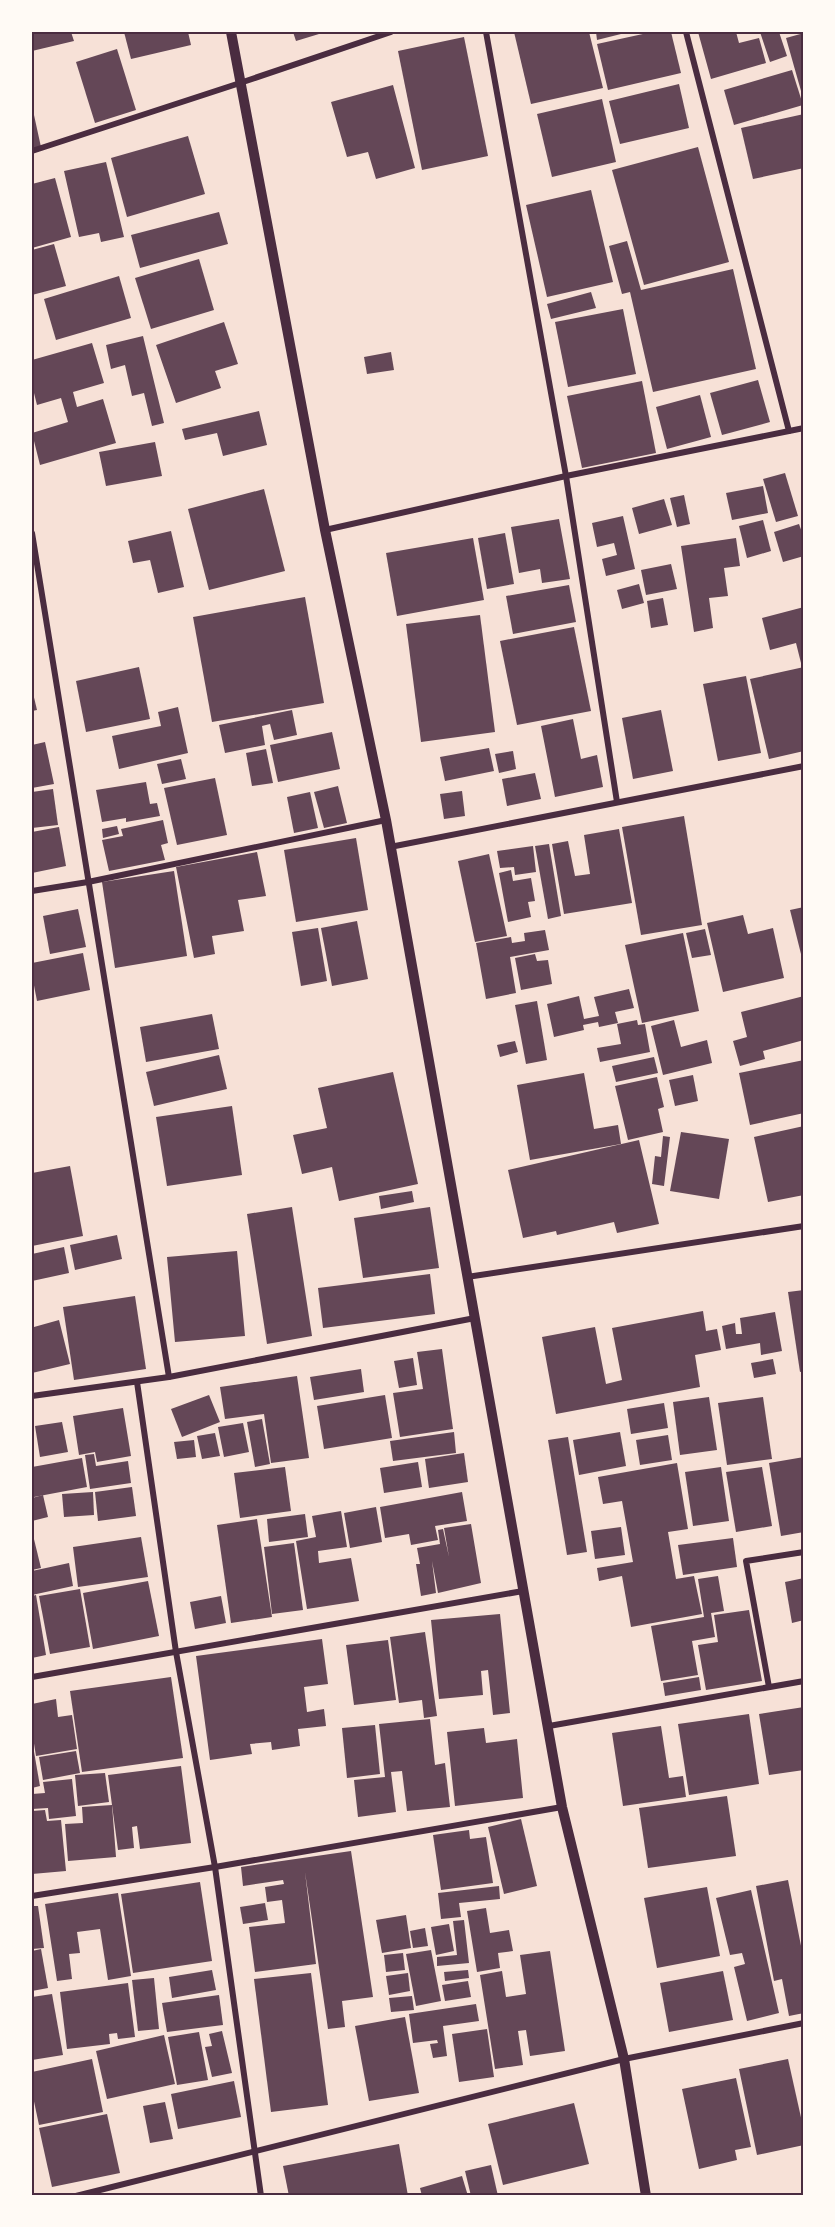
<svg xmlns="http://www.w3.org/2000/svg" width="835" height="2227" font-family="'IBM Plex Serif',serif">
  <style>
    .building { fill: #644757 }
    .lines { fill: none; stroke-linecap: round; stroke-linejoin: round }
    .minor { stroke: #4a2c40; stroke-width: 6 }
    .tertiary { stroke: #4a2c40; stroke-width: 10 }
    .neatline { fill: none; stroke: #4a2c40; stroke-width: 2 }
  </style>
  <rect width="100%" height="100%" fill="#f7e1d7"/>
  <!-- building -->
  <g class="building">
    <path d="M32,32H71L74,41L32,51Z"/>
    <path d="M124,32H188L191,45L131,59Z"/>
    <path d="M293,32H318L319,34L296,41Z"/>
    <path d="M514,32H589L603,88L531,104Z"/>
    <path d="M596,32H629L597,40Z"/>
    <path d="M652,32H671L681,73L608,90L597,44Z"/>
    <path d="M698,32H736L739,43L759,38L766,63L711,79Z"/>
    <path d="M760,32H779L787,56L770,62Z"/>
    <path d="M804,33V98H803L786,38Z"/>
    <path d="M464,37L488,156L422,170L398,51Z"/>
    <path d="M117,49L136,110L95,123L76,62Z"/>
    <path d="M792,70L803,105L734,125L724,90Z"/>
    <path d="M679,84L689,128L620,144L609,101Z"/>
    <path d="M393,85L415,168L376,179L368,152L347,157L331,102Z"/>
    <path d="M602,99L616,162L552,177L537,114Z"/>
    <path d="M32,106L41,147L32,149Z"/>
    <path d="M804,114V168L753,179L741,128Z"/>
    <path d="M188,136L205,194L127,217L111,158Z"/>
    <path d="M698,147L729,262L644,285L612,170Z"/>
    <path d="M106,162L124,237L101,242L99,233L79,237L64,171Z"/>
    <path d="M55,178L71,237L32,248V184Z"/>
    <path d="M591,190L613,282L547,297L526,205Z"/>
    <path d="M219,212L228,244L140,268L131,235Z"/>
    <path d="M627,241L641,290L733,269L756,369L653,392L630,292L622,294L609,246Z"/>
    <path d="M54,244L66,286L32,295V250Z"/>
    <path d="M199,259L214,310L151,329L135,278Z"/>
    <path d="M119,276L131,318L56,340L44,299Z"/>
    <path d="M591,292L596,308L551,319L547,304Z"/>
    <path d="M623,309L636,374L568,387L555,322Z"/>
    <path d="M224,322L238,364L215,371L221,388L176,403L156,345Z"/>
    <path d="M143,336L164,423L152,426L144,393L132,396L125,365L111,369L106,345Z"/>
    <path d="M92,343L104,383L73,392L77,407L103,399L116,443L40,465L32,433L68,422L61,398L37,405L32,385V360Z"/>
    <path d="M391,352L394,370L367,374L364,357Z"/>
    <path d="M758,380L770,422L722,435L710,393Z"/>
    <path d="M642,381L656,453L582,468L567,396Z"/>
    <path d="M700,395L711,437L667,449L656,407Z"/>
    <path d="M259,411L267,445L223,456L217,433L185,440L182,429Z"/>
    <path d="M155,442L162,476L106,486L99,452Z"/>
    <path d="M785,473L798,516L776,522L763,479Z"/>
    <path d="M763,486L768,513L732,520L726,493Z"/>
    <path d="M264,489L285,571L209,590L188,509Z"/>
    <path d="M684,495L690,524L677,527L670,498Z"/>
    <path d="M664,499L672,525L639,534L632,508Z"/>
    <path d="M623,516L635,569L606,576L602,559L617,555L614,543L597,547L592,523Z"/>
    <path d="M559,519L570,579L542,583L540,569L519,573L511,527Z"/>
    <path d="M763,520L771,551L747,558L739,526Z"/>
    <path d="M799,524L804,538V556L783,562L774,532Z"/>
    <path d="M171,531L184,587L158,593L150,560L133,563L128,541Z"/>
    <path d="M505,533L514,584L487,589L478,538Z"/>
    <path d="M473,538L484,600L397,616L386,553Z"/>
    <path d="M736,538L740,566L724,568L728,596L709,598L713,628L694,632L681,546Z"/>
    <path d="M671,564L677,589L646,595L641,570Z"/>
    <path d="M639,584L644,603L622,609L617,590Z"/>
    <path d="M569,585L576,622L513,634L506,596Z"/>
    <path d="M305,597L324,703L212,722L193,617Z"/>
    <path d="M663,598L668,625L651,628L647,601Z"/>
    <path d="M804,607V662L801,663L796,643L770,650L762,618Z"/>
    <path d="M480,615L495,732L421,742L406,624Z"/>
    <path d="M574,627L591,711L517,725L500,641Z"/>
    <path d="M139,667L150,719L86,732L76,681Z"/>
    <path d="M804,667V751L769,759L750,679Z"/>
    <path d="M746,676L761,753L718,761L703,684Z"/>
    <path d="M32,689L37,710L32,711Z"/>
    <path d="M178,707L188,753L119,769L112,736L161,726L158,712Z"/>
    <path d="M292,710L297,735L274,740L270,724L262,726L265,745L225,753L219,725Z"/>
    <path d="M661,710L673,771L633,779L622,718Z"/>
    <path d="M573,719L581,759L597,755L603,787L555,797L541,726Z"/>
    <path d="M332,732L340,769L278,782L270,745Z"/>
    <path d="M45,742L54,784L32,788V745Z"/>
    <path d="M489,748L494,771L445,781L440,757Z"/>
    <path d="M266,749L273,783L252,786L246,753Z"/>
    <path d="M513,751L516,769L499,773L495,754Z"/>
    <path d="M181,759L186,779L162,784L157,764Z"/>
    <path d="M535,773L541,799L507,806L502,779Z"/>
    <path d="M215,778L227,835L177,845L164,788Z"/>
    <path d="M146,782L150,804L157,803L160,816L126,822V818L102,822L96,790Z"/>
    <path d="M338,786L347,823L324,828L314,792Z"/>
    <path d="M53,789L58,825L32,828V792Z"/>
    <path d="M462,791L465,816L444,819L440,794Z"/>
    <path d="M310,792L318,828L294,833L287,797Z"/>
    <path d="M684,816L702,925L641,935L622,827Z"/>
    <path d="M163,820L168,843L161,845L165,860L109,871L102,840L123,836L121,829Z"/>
    <path d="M117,826L119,834L103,838L102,829Z"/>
    <path d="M59,827L66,866L32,873V832Z"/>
    <path d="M619,829L632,903L564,914L552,844L568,841L575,876L590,874L584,835Z"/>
    <path d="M356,838L368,910L296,922L284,850Z"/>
    <path d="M549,844L561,916L548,919L535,846Z"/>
    <path d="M533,846L536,872L515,875L514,867L500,868L497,851Z"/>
    <path d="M257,852L266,896L238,900L244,931L212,936L215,954L194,958L176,867Z"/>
    <path d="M489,854L507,936L475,942L458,861Z"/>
    <path d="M511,870L513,881L531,878L535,901L528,902L531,917L508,922L499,873Z"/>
    <path d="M174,871L187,956L115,968L102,882Z"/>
    <path d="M804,907V962H803L790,910Z"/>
    <path d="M78,909L86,947L50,954L43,916Z"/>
    <path d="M743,915L748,934L773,928L784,978L723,992L707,923Z"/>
    <path d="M357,921L368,979L332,986L321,928Z"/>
    <path d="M318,928L327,981L301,986L292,932Z"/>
    <path d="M705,929L711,955L692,958L686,933Z"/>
    <path d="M545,930L549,950L510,957L516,993L486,999L476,943L511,937L512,943L525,941L524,933Z"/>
    <path d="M683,933L699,1011L642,1023L625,945Z"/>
    <path d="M83,953L90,990L37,1001L32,975V963Z"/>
    <path d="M535,954L537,961L548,960L552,984L521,990L515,958Z"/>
    <path d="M629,989L634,1008L615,1012L618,1023L599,1027L598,1022L583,1025L584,1030L554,1037L547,1004L579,996L584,1019L599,1016L594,997Z"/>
    <path d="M804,996V1040L763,1051L765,1059L740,1066L733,1041L747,1037L741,1012Z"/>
    <path d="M537,1001L547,1060L526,1064L515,1005Z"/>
    <path d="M212,1014L219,1049L146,1062L140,1027Z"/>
    <path d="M637,1020L638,1025L645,1024L650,1052L600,1062L597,1048L621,1044L617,1024Z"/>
    <path d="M674,1020L681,1047L707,1040L712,1063L663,1075L651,1026Z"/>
    <path d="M515,1041L518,1052L500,1057L497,1045Z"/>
    <path d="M219,1055L227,1089L154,1106L146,1072Z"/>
    <path d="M654,1057L658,1073L616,1082L612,1066Z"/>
    <path d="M804,1060V1113L750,1125L739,1073Z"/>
    <path d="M393,1072L418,1184L339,1201L332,1167L302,1174L293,1135L327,1128L318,1088Z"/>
    <path d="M584,1073L594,1129L618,1125L621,1144L530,1160L517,1085Z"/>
    <path d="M693,1075L698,1101L675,1106L669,1080Z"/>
    <path d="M657,1077L664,1107L658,1109L663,1132L628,1140L615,1086Z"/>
    <path d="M232,1106L242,1175L167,1186L156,1117Z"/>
    <path d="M804,1126V1195L768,1202L754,1137Z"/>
    <path d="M681,1132L729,1139L719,1199L670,1191Z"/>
    <path d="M663,1136L670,1137L664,1186L652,1184L655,1156L661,1157Z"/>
    <path d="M639,1140L659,1224L617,1233L614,1222L557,1235L556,1231L523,1238L508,1170Z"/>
    <path d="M70,1166L83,1236L32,1246V1173Z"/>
    <path d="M412,1191L414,1202L381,1209L379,1196Z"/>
    <path d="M292,1207L312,1336L267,1344L247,1214Z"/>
    <path d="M430,1207L439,1268L363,1278L354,1218Z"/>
    <path d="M117,1235L122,1259L75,1270L70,1245Z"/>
    <path d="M64,1247L69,1273L32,1281V1254Z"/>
    <path d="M237,1251L245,1336L175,1342L167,1257Z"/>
    <path d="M430,1274L435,1314L323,1328L318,1288Z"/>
    <path d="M804,1290V1371L800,1372L788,1292Z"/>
    <path d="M135,1296L146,1369L74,1380L63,1307Z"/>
    <path d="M703,1311L706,1331L717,1329L721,1350L695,1355L700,1387L556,1414L542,1337L595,1327L606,1384L622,1380L612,1328Z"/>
    <path d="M775,1312L782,1351L761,1355L760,1343L726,1349L722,1326L735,1323L736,1334H742L740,1318Z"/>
    <path d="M32,1320L34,1327L59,1320L70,1364L32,1373Z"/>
    <path d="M442,1349L453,1429L400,1437L393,1393L423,1389L417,1352Z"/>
    <path d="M413,1358L417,1385L399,1388L394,1361Z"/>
    <path d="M773,1359L776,1374L754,1378L751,1363Z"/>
    <path d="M361,1369L364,1392L314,1400L310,1377Z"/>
    <path d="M297,1376L309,1458L271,1463L264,1414L225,1419L220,1387Z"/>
    <path d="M209,1395L220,1422L182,1437L171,1409Z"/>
    <path d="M385,1395L392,1438L324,1449L317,1406Z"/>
    <path d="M709,1397L717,1450L680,1455L673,1402Z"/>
    <path d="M763,1397L772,1459L727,1465L718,1403Z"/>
    <path d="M664,1403L668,1428L631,1434L627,1409Z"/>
    <path d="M123,1408L131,1456L97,1462L95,1452L79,1455L73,1416Z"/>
    <path d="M262,1419L270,1464L255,1467L247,1422Z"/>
    <path d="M62,1422L68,1452L40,1457L35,1426Z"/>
    <path d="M243,1423L249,1452L224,1457L218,1427Z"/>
    <path d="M454,1432L456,1453L393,1461L390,1441Z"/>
    <path d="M620,1432L626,1466L579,1475L573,1440Z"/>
    <path d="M215,1433L220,1456L202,1459L197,1436Z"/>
    <path d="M668,1435L672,1460L640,1465L636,1440Z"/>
    <path d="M568,1437L587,1552L567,1555L548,1440Z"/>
    <path d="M194,1440L196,1457L177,1459L174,1442Z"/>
    <path d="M464,1453L468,1482L429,1488L425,1459Z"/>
    <path d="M94,1454L96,1466L128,1461L131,1483L90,1489L85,1455Z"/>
    <path d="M804,1457V1532L781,1536L769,1463Z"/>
    <path d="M82,1458L87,1487L34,1497L32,1467Z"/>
    <path d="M418,1462L422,1487L384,1493L380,1468Z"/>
    <path d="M677,1463L688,1529L668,1532L676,1579L694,1576L702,1614L631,1627L622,1576L599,1581L597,1568L633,1562L622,1501L603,1504L598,1477Z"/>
    <path d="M285,1467L291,1511L240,1518L234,1473Z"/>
    <path d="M721,1467L729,1521L693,1526L685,1472Z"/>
    <path d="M762,1467L772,1526L736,1532L726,1472Z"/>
    <path d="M132,1487L136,1516L98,1521L95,1492Z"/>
    <path d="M93,1492L94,1515L64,1517L62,1494Z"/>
    <path d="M462,1492L467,1521L435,1526L438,1540L411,1545L409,1534L385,1538L380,1507Z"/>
    <path d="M43,1495L48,1517L32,1521V1498Z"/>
    <path d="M376,1507L382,1542L350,1548L344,1513Z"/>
    <path d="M341,1511L347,1547L318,1551L319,1563L351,1558L359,1601L307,1609L296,1541L316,1537L312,1516Z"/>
    <path d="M305,1514L308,1537L269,1542L267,1519Z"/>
    <path d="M257,1519L272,1617L231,1623L217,1525Z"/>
    <path d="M471,1524L481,1583L438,1593L432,1561L436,1593L421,1596L416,1564H420L417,1548L440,1544L438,1530L443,1529L449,1557L444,1528Z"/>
    <path d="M621,1527L625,1555L595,1559L591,1531Z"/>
    <path d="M32,1531L41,1568L32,1570Z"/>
    <path d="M141,1537L148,1577L78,1587L73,1547Z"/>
    <path d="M733,1538L737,1567L683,1575L678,1545Z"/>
    <path d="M294,1543L303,1610L272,1614L264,1547Z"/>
    <path d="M69,1563L73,1586L32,1595V1571Z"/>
    <path d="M718,1576L724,1611L711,1613L715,1637L692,1641L698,1675L661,1681L651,1626L704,1617L698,1579Z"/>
    <path d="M804,1578V1620L792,1623L785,1582Z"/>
    <path d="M148,1581L159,1636L93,1649L83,1593Z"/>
    <path d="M80,1589L90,1647L50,1654L39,1596Z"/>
    <path d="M36,1595L46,1655L32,1658V1596Z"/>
    <path d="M221,1596L226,1623L195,1629L190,1602Z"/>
    <path d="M749,1610L762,1681L706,1690L698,1645L718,1642L714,1615Z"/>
    <path d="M500,1614L510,1713L493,1715L488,1670L481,1671L483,1695L439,1699L431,1620Z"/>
    <path d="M425,1632L437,1716L424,1718L422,1700L399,1703L390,1637Z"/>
    <path d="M322,1639L328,1684L304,1687L307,1712L324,1709L326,1726L298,1729L300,1746L272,1750L271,1742L250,1744L252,1754L210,1760L196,1656Z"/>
    <path d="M388,1640L396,1700L354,1705L346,1645Z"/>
    <path d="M171,1677L183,1758L82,1772L70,1691Z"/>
    <path d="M699,1677L701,1690L665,1696L663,1683Z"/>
    <path d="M56,1699L58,1717L72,1715L77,1749L36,1756L32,1731V1704Z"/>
    <path d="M804,1707V1770L769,1775L759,1714Z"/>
    <path d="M749,1714L759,1784L689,1795L678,1724Z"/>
    <path d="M430,1719L435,1765L445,1763L450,1807L407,1811L402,1771L391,1772L396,1812L358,1817L354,1780L385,1777L379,1724Z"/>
    <path d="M375,1725L380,1774L347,1778L342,1728Z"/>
    <path d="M661,1726L669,1778L683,1776L686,1797L623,1806L612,1733Z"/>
    <path d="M484,1728L486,1743L517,1739L523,1798L455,1806L447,1732Z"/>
    <path d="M33,1746L40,1786L32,1788V1747Z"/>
    <path d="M76,1751L80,1773L43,1780L39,1757Z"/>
    <path d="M181,1766L191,1843L140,1849L137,1826L132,1827L134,1848L118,1850L108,1775Z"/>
    <path d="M105,1773L109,1802L78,1806L75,1775Z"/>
    <path d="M72,1779L76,1816L49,1819L48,1808L32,1809V1794L45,1793L43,1782Z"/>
    <path d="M727,1796L736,1856L648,1868L639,1808Z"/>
    <path d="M112,1805L116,1857L68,1861L65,1824L83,1823L82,1807Z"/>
    <path d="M45,1810L47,1821L61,1820L66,1871L32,1874V1811Z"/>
    <path d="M521,1819L537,1886L504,1894L488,1827Z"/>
    <path d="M469,1830L470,1839L486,1837L493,1883L441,1890L433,1835Z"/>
    <path d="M351,1851L373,1997L342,2001L345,2027L328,2029L305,1872L316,1964L255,1972L249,1927L285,1923L282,1900L267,1902L265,1887L284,1884L283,1880L243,1886L241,1867Z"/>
    <path d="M788,1880L804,1961V2013L789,2016L782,1979L774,1981L756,1886Z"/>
    <path d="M200,1882L212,1961L133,1973L121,1894Z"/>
    <path d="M499,1886L500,1899L459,1903L461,1917L441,1919L438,1893Z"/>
    <path d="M707,1887L720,1956L657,1968L644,1898Z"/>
    <path d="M751,1890L779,2013L747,2021L734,1967L745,1964L742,1953L730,1955L716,1898Z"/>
    <path d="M118,1893L131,1976L108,1980L100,1929L77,1932L80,1953L69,1954L72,1979L57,1981L45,1904Z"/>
    <path d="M265,1903L268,1920L243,1924L240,1907Z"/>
    <path d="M32,1906H38L44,1948L32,1949Z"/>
    <path d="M486,1908L490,1933L509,1930L513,1951L498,1953L500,1968L477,1972L467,1911Z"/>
    <path d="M406,1915L411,1948L382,1953L376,1920Z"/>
    <path d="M464,1920L469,1963L437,1966V1957L457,1955L453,1921Z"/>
    <path d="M449,1924L454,1951L436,1955L431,1927Z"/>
    <path d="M425,1928L428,1946L413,1948L410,1931Z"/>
    <path d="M41,1949L48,1988L32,1991V1951Z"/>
    <path d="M431,1950L441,2001L416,2006L406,1954Z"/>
    <path d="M550,1951L565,2051L530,2056L526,2030L518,2031L523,2065L495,2069L480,1975L502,1971L506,1997L526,1994L520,1955Z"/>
    <path d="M403,1953L405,1970L386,1972L384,1955Z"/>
    <path d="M212,1970L216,1990L172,1998L169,1977Z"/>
    <path d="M468,1970L469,1978L445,1981L444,1972Z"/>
    <path d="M723,1971L733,2020L669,2032L660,1983Z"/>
    <path d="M311,1973L328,2105L271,2112L254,1979Z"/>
    <path d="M408,1973L410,1991L389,1995L386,1976Z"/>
    <path d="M154,1978L159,2029L138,2031L132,1980Z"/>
    <path d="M468,1981L471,1997L445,2001L442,1985Z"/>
    <path d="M128,1983L135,2037L118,2039L117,2033L109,2034L110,2044L67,2049L60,1992Z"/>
    <path d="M52,1994L63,2055L32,2060V1997Z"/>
    <path d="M219,1995L223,2025L167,2032L162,2003Z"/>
    <path d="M412,1996L414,2010L391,2012L389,1998Z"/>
    <path d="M476,2004L479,2021L443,2026L447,2056L433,2058L430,2044L438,2043L437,2040L413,2043L409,2014Z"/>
    <path d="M405,2017L419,2093L369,2101L355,2026Z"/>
    <path d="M487,2029L494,2077L459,2082L452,2034Z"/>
    <path d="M222,2031L232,2073L212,2077L205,2047L212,2046L209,2034Z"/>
    <path d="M199,2032L208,2080L177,2085L168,2037Z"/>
    <path d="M164,2035L175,2084L107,2099L96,2051Z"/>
    <path d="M92,2059L103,2112L39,2125L32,2092V2072Z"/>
    <path d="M788,2059L804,2131V2145L757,2155L739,2069Z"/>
    <path d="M736,2078L751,2147L735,2150L737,2160L699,2169L682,2089Z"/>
    <path d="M234,2081L241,2117L178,2129L171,2094Z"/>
    <path d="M165,2102L173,2139L150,2143L143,2106Z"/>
    <path d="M574,2103L589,2164L503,2185L488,2124Z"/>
    <path d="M107,2114L120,2173L52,2187L39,2128Z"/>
    <path d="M399,2144L408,2196H289L283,2166Z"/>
    <path d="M491,2165L498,2196H471L465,2171Z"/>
    <path d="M462,2176L468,2196H422L420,2188Z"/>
  </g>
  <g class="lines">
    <!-- minor -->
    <g class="minor">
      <path d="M486,32L566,476L617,802"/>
      <path d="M686,32L789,431"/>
      <path d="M32,151L240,83L391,32"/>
      <path d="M325,530L566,476L804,428"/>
      <path d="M32,533L169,1377"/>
      <path d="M390,847L804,766"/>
      <path d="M32,891L88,882L386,820"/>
      <path d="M467,1277L804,1226"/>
      <path d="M137,1382L176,1652L215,1867L261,2196"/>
      <path d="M32,1396L169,1377L475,1318"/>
      <path d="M32,1677L523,1591"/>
      <path d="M769,1687L746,1561L804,1552"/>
      <path d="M549,1726L804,1681"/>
      <path d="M32,1896L215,1867L562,1807"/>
      <path d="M76,2196L624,2059L804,2023"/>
    </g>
    <!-- tertiary -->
    <path class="tertiary" d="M231,32L325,530L386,820L562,1807L624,2059L646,2196"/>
  </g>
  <!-- border -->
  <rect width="835" height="2227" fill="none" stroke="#fffaf5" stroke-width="66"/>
  <rect x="33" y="33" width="769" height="2161" class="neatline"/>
</svg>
